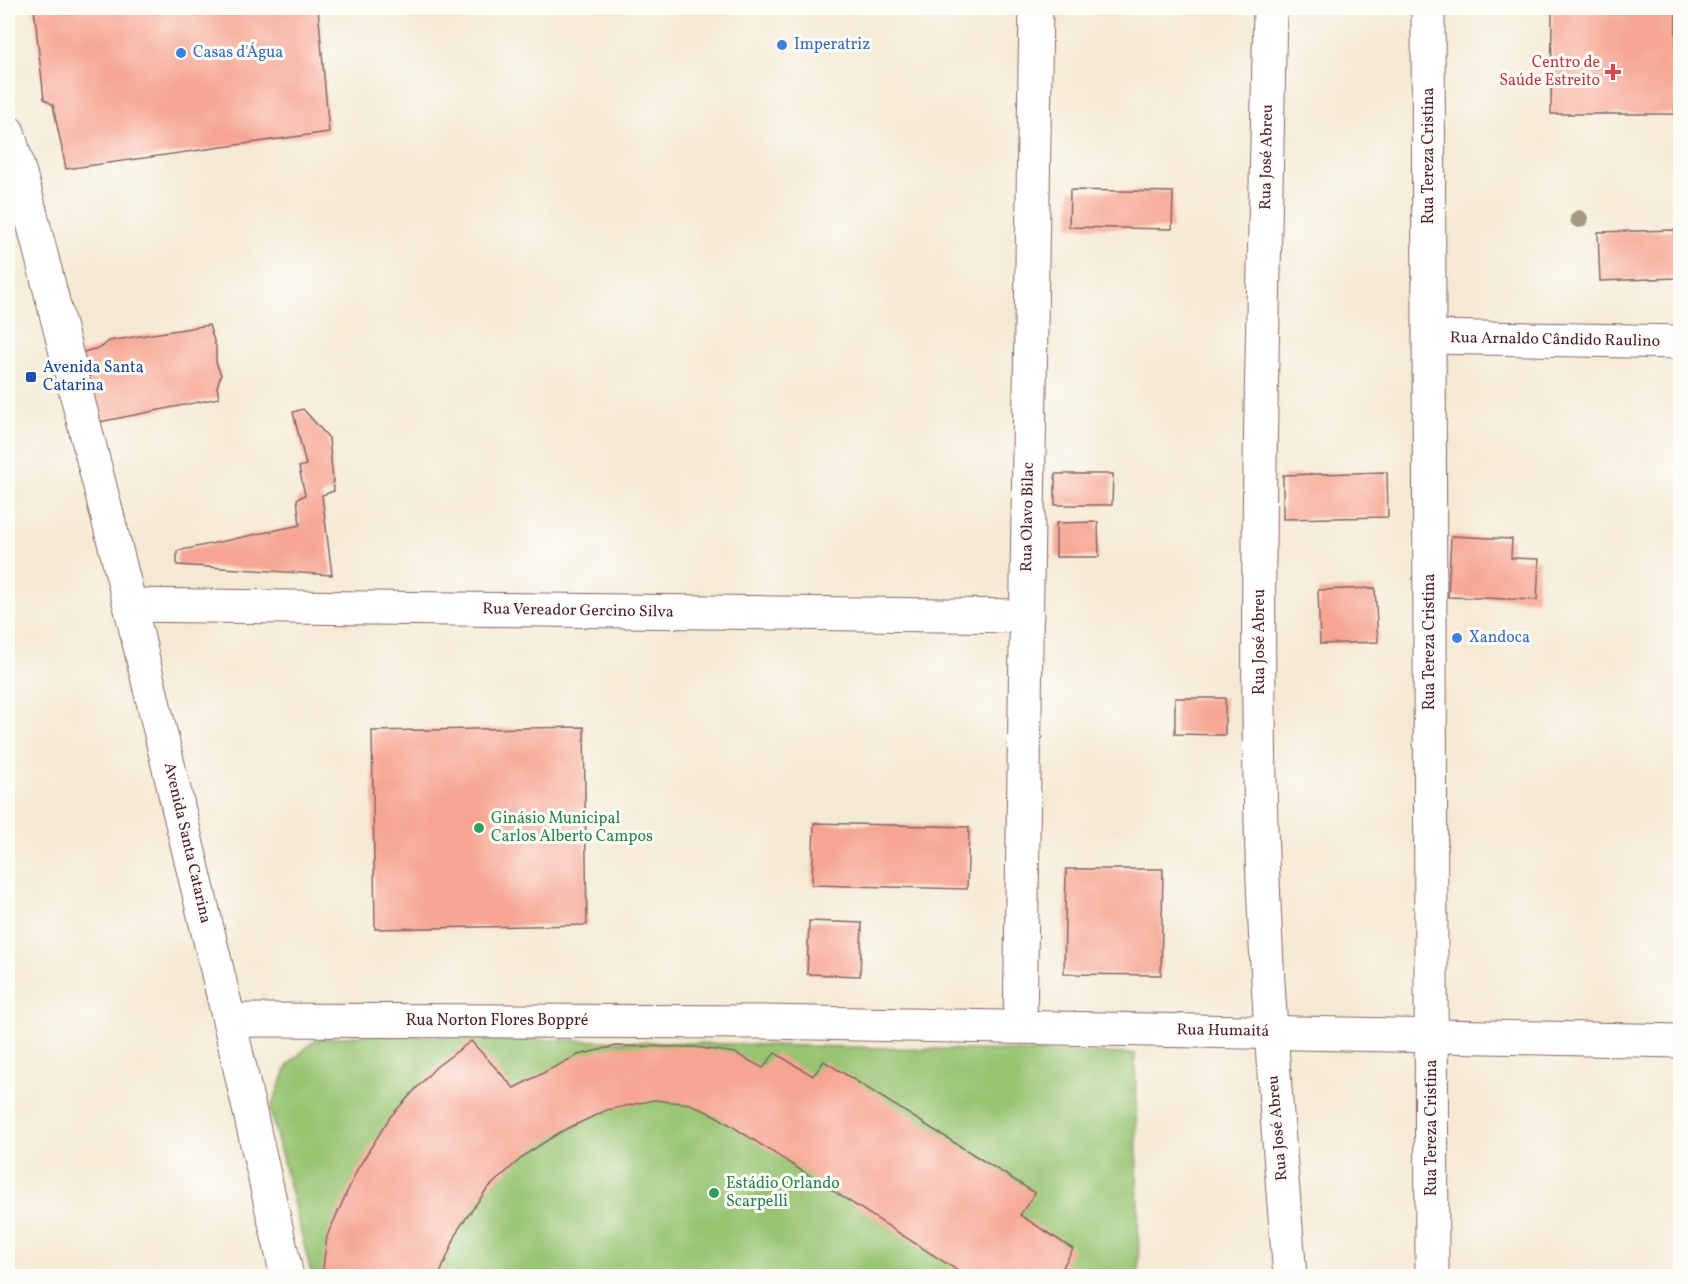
<svg xmlns="http://www.w3.org/2000/svg" width="1688" height="1284" font-family="Vollkorn,serif">
  <style>
    .green { fill: #98c472; stroke: #71724e; stroke-width: 1.5 }
    .building { fill: #f6a592 }
    .lines { fill: none; stroke-linecap: round; stroke-linejoin: round }
    .minor-casing { stroke: #866666; stroke-width: 35 }
    .minor { stroke: #fff; stroke-width: 33 }
    .tree { fill: #a59a84 }
    .shop-dot { fill: #3f7fe0; stroke: #fdfcf7; stroke-width: 2 }
    .health-dot { fill: #e0444e; stroke: #fdfcf7; stroke-width: 2 }
    .transit-dot { fill: #1a4fb4; stroke: #fdfcf7; stroke-width: 2 }
    .leisure-dot { fill: #2e9e5b; stroke: #fdfcf7; stroke-width: 2 }
    .labels { text-anchor: middle; dominant-baseline: central; stroke-width: 6; stroke-linejoin: round; paint-order: stroke }
    .shop-label { font-size: 16px; fill: #366cbe; stroke: #fdfcf7; text-anchor: start }
    .health-label { font-size: 16px; fill: #be3a42; stroke: #fdfcf7; text-anchor: end }
    .street-label { font-size: 16px; fill: #4a1f2b; stroke: #fdfcf7 }
    .transit-label { font-size: 16px; fill: #164399; stroke: #fdfcf7; text-anchor: start }
    .leisure-label { font-size: 16px; fill: #27864d; stroke: #fdfcf7; text-anchor: start }
  </style>
  <rect width="100%" height="100%" fill="#fdfcf7"/>
  <filter id="ink" filterUnits="userSpaceOnUse"><feTurbulence type="fractalNoise" baseFrequency=".0167" numOctaves="2"/><feDisplacementMap in="SourceGraphic" scale="12" xChannelSelector="R" yChannelSelector="G"/><feConvolveMatrix kernelMatrix="1 2 1 2 8 2 1 2 1" color-interpolation-filters="sRGB"/></filter>
  <filter id="wash" filterUnits="userSpaceOnUse"><feTurbulence type="fractalNoise" baseFrequency=".008" numOctaves="4" result="noise"/><feDisplacementMap in="SourceGraphic" scale="24" xChannelSelector="R" yChannelSelector="G"/><feGaussianBlur stdDeviation="1.35" result="paint"/><feColorMatrix in="noise" values="0 0 0 0 0 0 0 0 0 0 0 0 0 0 0 0 0 1.4 0 .05"/><feComposite in="paint" operator="in"/></filter>
  <g filter="url(#wash)">
    <rect width="100%" height="100%" fill="#f4e9d3"/>
    <!-- green -->
    <path class="green" d="M363,1035L1135,1054L1139,1276H312L270,1110L288,1065L315,1040Z"/>
    <g id="blocks">
      <!-- building -->
      <g class="building">
        <path d="M34,8H318L329,132L66,169L53,105L44,99Z"/>
        <path d="M1552,8H1676L1675,114H1551Z"/>
        <path d="M1070,190L1173,192L1172,229L1069,227Z"/>
        <path d="M1675,230L1676,278L1600,281L1598,232Z"/>
        <path d="M209,325L216,347V362L221,375L217,387L219,398L80,426L61,358L102,347L109,341Z"/>
        <path d="M303,409L329,438L334,491L322,495L332,575L177,565V551L300,525L297,499L305,495L299,467L306,465L293,412Z"/>
        <path d="M1387,472L1388,517L1283,519V475Z"/>
        <path d="M1055,474H1113L1112,505H1055Z"/>
        <path d="M1098,522L1099,557H1056V523Z"/>
        <path d="M1451,536L1512,539L1511,558L1539,559L1537,600L1448,597Z"/>
        <path d="M1375,588L1378,642L1320,644L1318,590Z"/>
        <path d="M1175,698H1225V735L1175,734Z"/>
        <path d="M584,727L587,925L375,929L372,731Z"/>
        <path d="M814,823L969,827L967,889L812,885Z"/>
        <path d="M1066,869H1163L1161,975L1064,974Z"/>
        <path d="M809,921L862,923L860,976L807,974Z"/>
        <path d="M471,1041L514,1088L578,1055L616,1046L694,1047L735,1053L763,1068L775,1053L813,1076L824,1061L1035,1193L1020,1215L1073,1249L1063,1267L1074,1276H966L716,1116L690,1104L654,1100L607,1110L562,1131L526,1154L487,1189L459,1228L439,1276H322L327,1236L358,1168L390,1117L436,1067Z"/>
      </g>
    </g>
  </g>
  <g filter="url(#ink)">
    <use href="#blocks" fill-opacity="0" stroke="#866666" stroke-width="1.5"/>
    <g class="lines">
      <!-- minor casing -->
      <g class="minor-casing">
        <g id="minor">
          <path d="M1270,8C1265,265 1255,522 1260,780C1263,946 1276,1111 1290,1276"/>
          <path d="M1428,8L1432,1276"/>
          <path d="M8,132L26,195L130,605L229,1020L287,1276"/>
          <path d="M1430,337L1680,342"/>
          <path d="M130,605L1027,616"/>
          <path d="M229,1020L766,1022L1680,1041"/>
          <path d="M1020,1027L1036,8"/>
        </g>
      </g>
      <!-- minor -->
      <use href="#minor" class="minor"/>
    </g>
    <!-- trees -->
    <circle class="tree" cx="1579" cy="219" r="9"/>
  </g>
  <!-- markers -->
  <g class="shop-dot">
    <circle cx="782" cy="45" r="6"/>
    <circle cx="181" cy="53" r="6"/>
    <circle cx="1457" cy="638" r="6"/>
  </g>
  <path class="health-dot" d="M1610 63h6v6h6v6h-6v6h-6v-6h-6v-6h6z"/>
  <rect class="transit-dot" x="25" y="371" width="12" height="12" rx="3"/>
  <g class="leisure-dot">
    <circle cx="479" cy="828" r="6"/>
    <circle cx="714" cy="1193" r="6"/>
  </g>
  <g class="labels">
    <!-- shop labels -->
    <g class="shop-label">
      <text x="794" y="45">Imperatriz</text>
      <text x="193" y="53">Casas d'Água</text>
      <text x="1469" y="638">Xandoca</text>
    </g>
    <!-- health labels -->
    <g class="health-label">
      <text x="1600" y="63">Centro de<tspan x="1600" dy="18">Saúde Estreito</tspan></text>
    </g>
    <!-- street labels -->
    <g class="street-label">
      <text transform="translate(1429 156) rotate(-90)">Rua Tereza Cristina</text>
      <text transform="translate(1267 157) rotate(-89)">Rua José Abreu</text>
      <text transform="translate(1555 340) rotate(1)">Rua Arnaldo Cândido Raulino</text>
      <text transform="translate(1028 517) rotate(-89)">Rua Olavo Bilac</text>
      <text transform="translate(578 611) rotate(1)">Rua Vereador Gercino Silva</text>
      <text transform="translate(1260 642) rotate(-90)">Rua José Abreu</text>
      <text transform="translate(1430 642) rotate(-90)">Rua Tereza Cristina</text>
      <text transform="translate(187 843) rotate(77)">Avenida Santa Catarina</text>
      <text x="497" y="1021">Rua Norton Flores Boppré</text>
      <text transform="translate(1223 1031) rotate(1)">Rua Humaitá</text>
      <text transform="translate(1278 1128) rotate(-95)">Rua José Abreu</text>
      <text transform="translate(1432 1128) rotate(-90)">Rua Tereza Cristina</text>
    </g>
    <!-- transit labels -->
    <g class="transit-label">
      <text x="43" y="368">Avenida Santa<tspan x="43" dy="18">Catarina</tspan></text>
    </g>
    <!-- leisure labels -->
    <g class="leisure-label">
      <text x="491" y="819">Ginásio Municipal<tspan x="491" dy="18">Carlos Alberto Campos</tspan></text>
      <text x="726" y="1184">Estádio Orlando<tspan x="726" dy="18">Scarpelli</tspan></text>
    </g>
  </g>
  <!-- margin -->
  <rect width="1688" height="1284" fill="none" stroke="#fdfcf7" stroke-width="30"/>
</svg>
